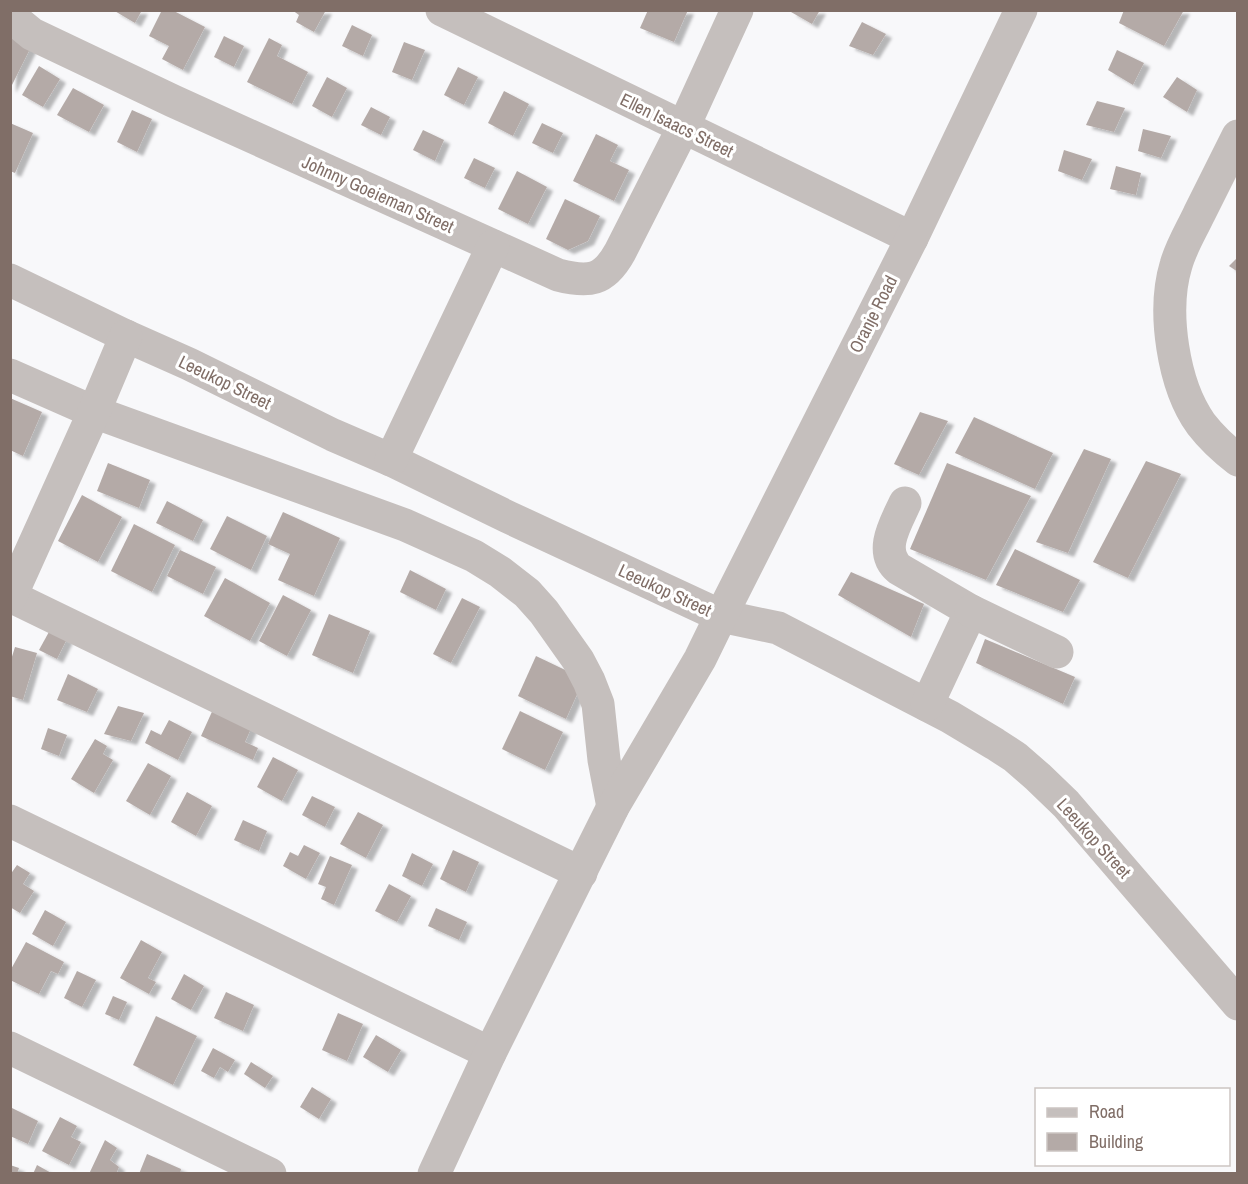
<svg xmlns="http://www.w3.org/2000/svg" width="1248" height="1184" font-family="'Archivo Narrow',sans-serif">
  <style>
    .building { fill: #b4aaa7; filter: url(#shadow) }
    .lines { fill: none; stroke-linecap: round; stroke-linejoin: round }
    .minor { stroke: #c5bfbd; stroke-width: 33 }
    .labels { text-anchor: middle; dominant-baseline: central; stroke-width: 6; stroke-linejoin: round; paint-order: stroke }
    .street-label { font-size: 18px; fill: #806e67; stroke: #fff }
  </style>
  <defs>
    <filter id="shadow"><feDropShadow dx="6" dy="4" stdDeviation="1.5" flood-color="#0004"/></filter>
  </defs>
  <rect width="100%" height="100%" fill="#f8f8fa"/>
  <!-- building -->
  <g class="building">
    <path d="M113,10H142L135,23Z"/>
    <path d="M162,10H172L205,27L183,70L162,59L169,46L149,36Z"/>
    <path d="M292,10H326L314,32L296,22L299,15Z"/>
    <path d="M648,10H688L674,42L640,28Z"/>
    <path d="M792,10H820L812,24L791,12Z"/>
    <path d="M1124,10H1184L1164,46L1119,23Z"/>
    <path d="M862,22L886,34L873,55L849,46Z"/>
    <path d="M352,25L372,35L363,56L342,46Z"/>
    <path d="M10,30L34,41L10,89Z"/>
    <path d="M224,36L244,46L234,67L214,57Z"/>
    <path d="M269,38L282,45L277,56L308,72L292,104L247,82Z"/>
    <path d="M404,42L425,50L412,80L392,72Z"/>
    <path d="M1117,50L1144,63L1133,85L1108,70Z"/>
    <path d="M39,66L60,79L43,107L22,95Z"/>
    <path d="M458,67L478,77L464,105L444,95Z"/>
    <path d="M327,77L347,88L332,117L312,106Z"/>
    <path d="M1177,77L1197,90L1187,112L1163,97Z"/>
    <path d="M73,88L104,105L89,132L57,115Z"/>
    <path d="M504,91L529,104L513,136L488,123Z"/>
    <path d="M1097,101L1125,108L1114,132L1086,125Z"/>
    <path d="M371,107L390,117L381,135L361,125Z"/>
    <path d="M132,110L152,119L137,152L117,142Z"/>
    <path d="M10,123L33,133L15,173L10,171Z"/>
    <path d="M542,123L563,133L553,153L532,143Z"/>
    <path d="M1143,129L1171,136L1161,158L1138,151Z"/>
    <path d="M423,130L444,140L435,161L413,150Z"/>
    <path d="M596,134L618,145L610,161L629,170L614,201L573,181Z"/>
    <path d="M1064,150L1092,159L1082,180L1058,171Z"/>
    <path d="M474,158L495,168L485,188L464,178Z"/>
    <path d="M1116,166L1141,173L1136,195L1110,189Z"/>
    <path d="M517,171L547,187L528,224L498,209Z"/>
    <path d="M565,199L600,216L588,241L568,250L546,239Z"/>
    <path d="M1238,257V272L1229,266Z"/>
    <path d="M10,398L42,412L23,456L10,450Z"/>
    <path d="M920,412L948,421L919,475L894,464Z"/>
    <path d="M974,417L1053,453L1035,489L955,453Z"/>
    <path d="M1084,449L1111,459L1068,553L1036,542Z"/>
    <path d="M1146,461L1181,474L1128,578L1093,562Z"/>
    <path d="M108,463L150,480L139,508L97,491Z"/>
    <path d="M947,463L1031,496L986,580L910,549Z"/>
    <path d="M82,495L122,517L98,562L58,541Z"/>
    <path d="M167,501L203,520L193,541L156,523Z"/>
    <path d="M283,512L340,538L314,596L278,580L290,554L268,544Z"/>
    <path d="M227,516L267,536L251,570L210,549Z"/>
    <path d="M134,524L175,545L152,592L111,571Z"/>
    <path d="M1015,549L1080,580L1063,612L996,585Z"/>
    <path d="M180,550L216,567L203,594L167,576Z"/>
    <path d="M410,570L446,589L436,610L400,592Z"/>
    <path d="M851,572L924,604L911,637L838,595Z"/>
    <path d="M225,578L270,603L250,641L204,616Z"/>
    <path d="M283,595L311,610L287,656L259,641Z"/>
    <path d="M462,598L480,607L451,663L433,654Z"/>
    <path d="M329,614L370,631L353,673L312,655Z"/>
    <path d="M50,630L67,639L57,659L39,650Z"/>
    <path d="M985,639L1075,677L1063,704L976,663Z"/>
    <path d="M15,647L37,653L23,700L10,696V663Z"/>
    <path d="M536,656L584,679L566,719L518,696Z"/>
    <path d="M68,674L98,689L87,712L57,700Z"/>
    <path d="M215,705L254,722L245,742L258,748L253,760L201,736Z"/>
    <path d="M118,706L144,713L131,741L104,734Z"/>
    <path d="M520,711L563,732L545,770L502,749Z"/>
    <path d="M169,720L192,732L178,760L145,743L151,730L161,735Z"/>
    <path d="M48,728L67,735L59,756L41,749Z"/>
    <path d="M95,739L107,746L103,754L113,760L94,793L71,779Z"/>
    <path d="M273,757L298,770L282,801L257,787Z"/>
    <path d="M148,763L171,776L150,815L126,801Z"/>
    <path d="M187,792L212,806L196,836L171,822Z"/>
    <path d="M312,796L335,807L325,827L302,815Z"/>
    <path d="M358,812L383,825L366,858L340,844Z"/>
    <path d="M243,820L267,831L259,851L234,840Z"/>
    <path d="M304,845L320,853L306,879L283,866L290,852L298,856Z"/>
    <path d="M453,850L479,862L466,892L440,879Z"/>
    <path d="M412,853L433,864L422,886L402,876Z"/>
    <path d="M330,856L352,865L334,905L321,899L326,887L318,884Z"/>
    <path d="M17,865L30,873L23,884L34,891L20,913L10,907V875Z"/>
    <path d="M389,884L411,896L397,922L375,911Z"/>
    <path d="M436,908L467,922L459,940L428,926Z"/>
    <path d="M45,910L66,922L53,946L32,934Z"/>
    <path d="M141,940L162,952L148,978L156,982L149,994L120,978Z"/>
    <path d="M26,942L64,962L58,974L51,971L39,994L10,980V971Z"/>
    <path d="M77,971L96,980L82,1007L64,998Z"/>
    <path d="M184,974L204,986L191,1010L171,999Z"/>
    <path d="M226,992L254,1005L243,1031L214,1018Z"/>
    <path d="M113,996L127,1002L119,1020L105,1014Z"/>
    <path d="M338,1013L363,1024L347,1061L322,1050Z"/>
    <path d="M156,1016L197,1036L173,1085L133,1065Z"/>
    <path d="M376,1035L401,1050L388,1072L363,1057Z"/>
    <path d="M213,1048L235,1060L228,1072L220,1067L214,1078L201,1071Z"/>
    <path d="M251,1062L273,1076L265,1088L244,1074Z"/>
    <path d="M312,1087L331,1099L319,1119L300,1107Z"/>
    <path d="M12,1108L38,1121L28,1144L10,1136V1111Z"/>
    <path d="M60,1117L77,1126L71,1137L81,1142L69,1165L42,1151Z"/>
    <path d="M105,1140L117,1148L110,1160L119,1167L116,1174H89Z"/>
    <path d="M147,1154L181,1169L180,1174H139Z"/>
    <path d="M10,1165L19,1168L17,1174H10Z"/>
    <path d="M37,1165L53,1174H33Z"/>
  </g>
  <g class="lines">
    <!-- minor -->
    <g class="minor">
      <path d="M442,10L912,238"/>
      <path d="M10,15L15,20L32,34L173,101L558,275C589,283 604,281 620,252L683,128L737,10"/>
      <path d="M1238,136C1225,162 1212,188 1199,214C1191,231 1181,247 1176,265C1162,311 1173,385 1201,424C1211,437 1225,450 1238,460"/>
      <path d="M10,280L126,336L189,364L333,435L391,460L508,517L721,616L778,628L950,717L995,744L1015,757L1038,777L1066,804L1238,1004"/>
      <path d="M10,375L94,412L405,525L474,556L500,572L527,593L544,612L578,660L589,681L598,704L604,760L613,807"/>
      <path d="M391,460L493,246"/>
      <path d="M905,503C896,523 878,551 899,569L971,611L927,705"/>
      <path d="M10,596L581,873"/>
      <path d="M10,598L94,412L126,336"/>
      <path d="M971,611L1057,652"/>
      <path d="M10,821L490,1053"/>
      <path d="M10,1048L270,1174"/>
      <path d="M434,1174L490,1053L613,807L700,659L721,616L912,238L1021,10"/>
    </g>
  </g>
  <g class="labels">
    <!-- street labels -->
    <g class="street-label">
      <text transform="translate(677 125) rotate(26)">Ellen Isaacs Street</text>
      <text transform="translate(378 194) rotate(24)">Johnny Goeieman Street</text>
      <text transform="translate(873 314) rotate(-63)">Oranje Road</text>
      <text transform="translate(225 382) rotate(26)">Leeukop Street</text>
      <text transform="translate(665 590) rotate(25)">Leeukop Street</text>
      <text transform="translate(1094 838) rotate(48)">Leeukop Street</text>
    </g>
  </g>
  <!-- border -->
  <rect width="1248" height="1184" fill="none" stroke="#806e67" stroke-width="24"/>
  <!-- legend -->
  <rect x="1035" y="1088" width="195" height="78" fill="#ffffff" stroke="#ccc5c2" stroke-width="1.5"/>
  <rect x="1047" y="1108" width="30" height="9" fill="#c5bfbd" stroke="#ccc5c2" stroke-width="1.5"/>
  <text x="1089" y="1118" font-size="18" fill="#806e67">Road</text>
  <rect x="1047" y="1133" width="30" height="18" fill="#b4aaa7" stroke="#ccc5c2" stroke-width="1.5"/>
  <text x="1089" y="1148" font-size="18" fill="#806e67">Building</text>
</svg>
